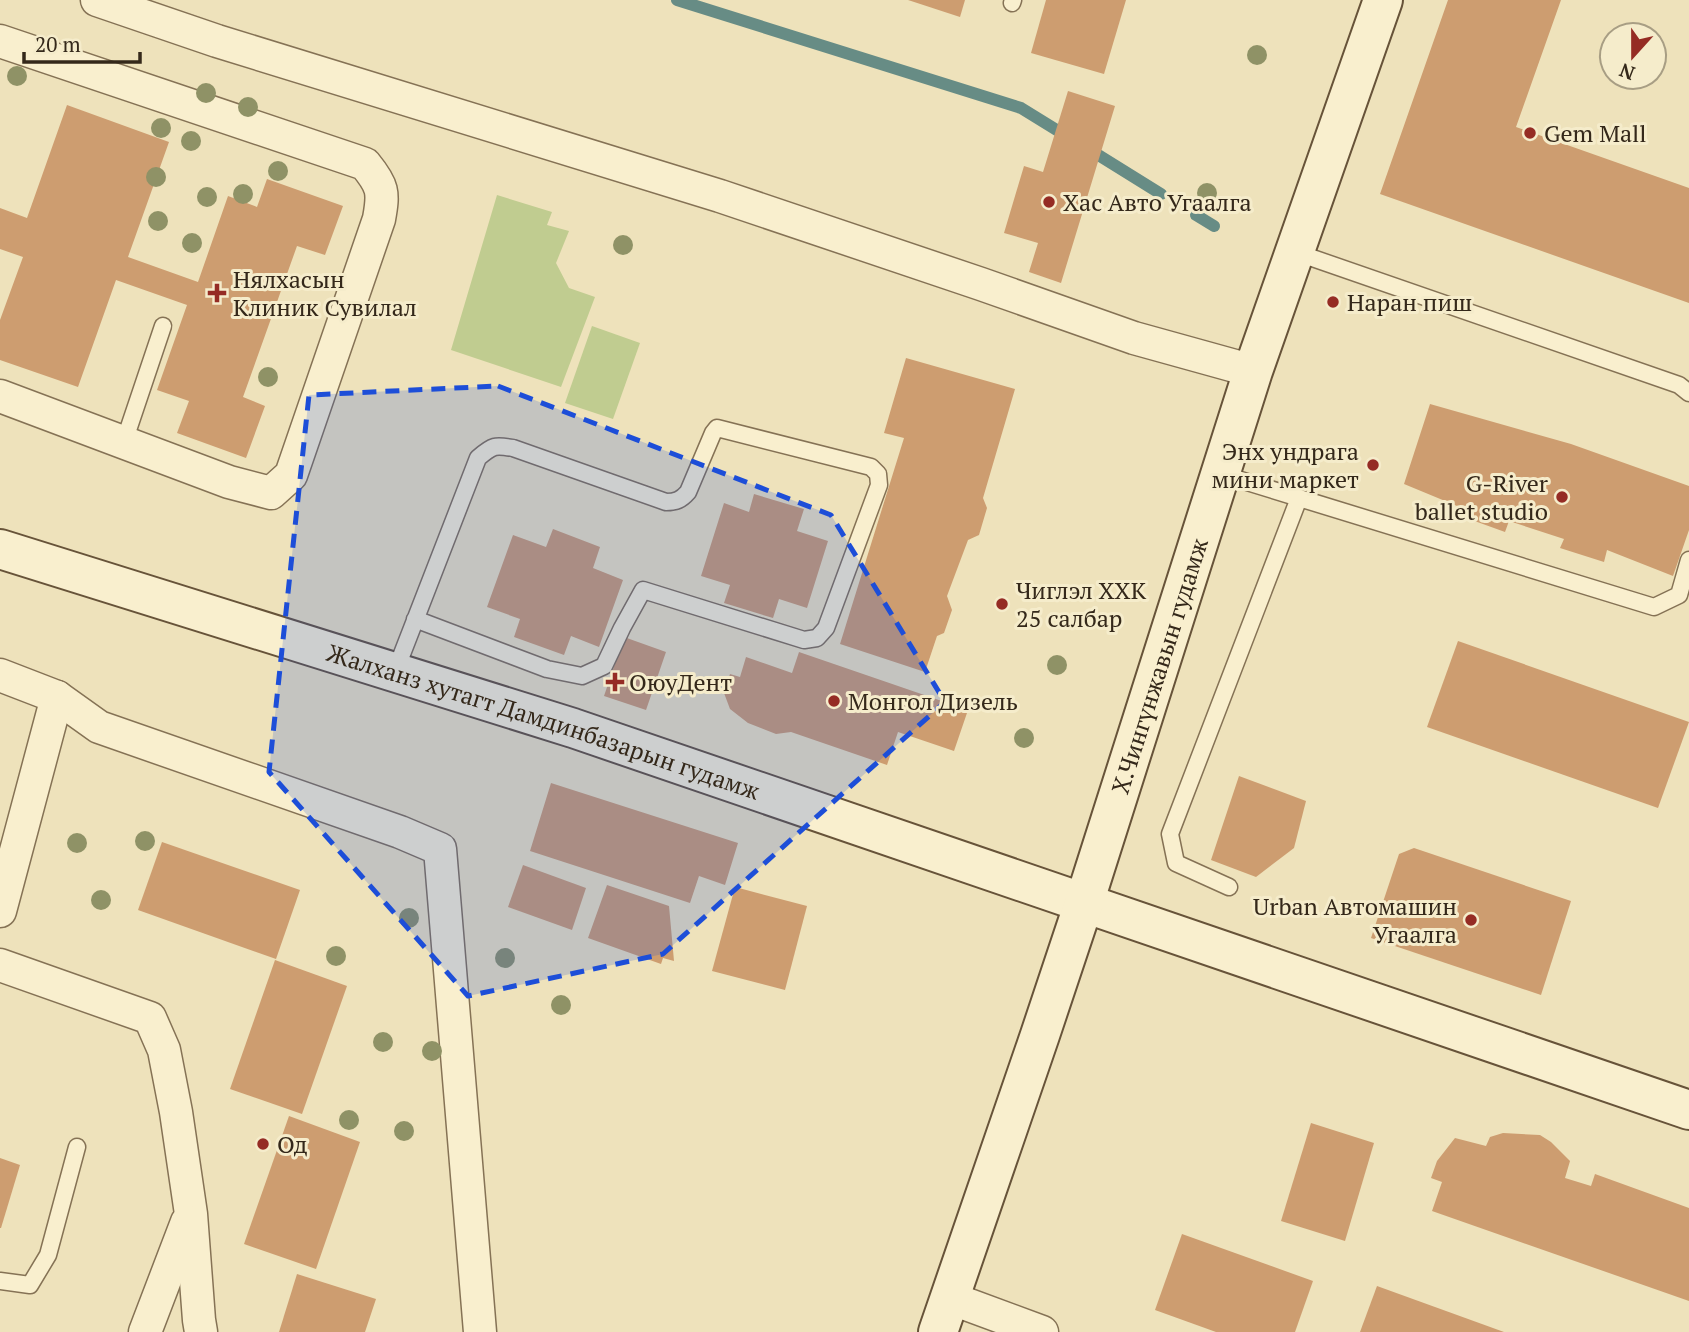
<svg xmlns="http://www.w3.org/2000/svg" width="1689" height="1332" font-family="'PT Serif',serif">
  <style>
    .green { fill: #c0cc90 }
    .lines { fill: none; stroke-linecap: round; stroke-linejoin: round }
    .stream { stroke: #678c85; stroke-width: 12 }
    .building { fill: #cd9d70 }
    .lane-casing { stroke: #857255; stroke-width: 19 }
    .street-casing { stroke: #857255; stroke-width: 35 }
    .secondary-casing { stroke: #675339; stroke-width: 42 }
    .lane { stroke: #f9efce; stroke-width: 16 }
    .street { stroke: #f9efce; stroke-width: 32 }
    .secondary { stroke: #f9efce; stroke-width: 38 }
    .tree { fill: #8f9266 }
    .marked { fill: #1d4ed8; fill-opacity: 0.2; stroke: #1d4ed8; stroke-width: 5; stroke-dasharray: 14 9; stroke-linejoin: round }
    .poi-dot { fill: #952c24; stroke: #f5eccb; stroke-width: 2.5 }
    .labels { text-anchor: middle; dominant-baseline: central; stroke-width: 6; stroke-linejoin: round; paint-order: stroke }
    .poi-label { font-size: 24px; fill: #34281a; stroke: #f5eccb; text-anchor: start }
    .street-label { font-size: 24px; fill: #34281a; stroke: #f5eccb }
  </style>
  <rect width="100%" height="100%" fill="#eee2bb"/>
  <!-- green -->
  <g class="green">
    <path d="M497,195L552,212L547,225L569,231L556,263L569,288L595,297L561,387L451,350Z"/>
    <path d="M592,326L640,343L613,419L565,403Z"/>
  </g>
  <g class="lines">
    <!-- stream -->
    <g class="stream">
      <path d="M677,0L1021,108L1068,137"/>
      <path d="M1087,148L1161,194"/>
      <path d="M1196,215L1214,226"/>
    </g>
  </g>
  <!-- building -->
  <g class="building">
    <path d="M908,0H965L960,17Z"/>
    <path d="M1046,0H1126L1104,74L1031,53Z"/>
    <path d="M1448,0H1561L1516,127L1689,188V303L1380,194Z"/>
    <path d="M1068,91L1115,106L1061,283L1029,272L1038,243L1004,233L1024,166L1043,172Z"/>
    <path d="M67,105L169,142L128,257L198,282L228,196L257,207L267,179L343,206L325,255L297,246L243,397L265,406L246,458L177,433L189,401L157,390L187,305L116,280L78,387L0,360V320L23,257L0,249V208L27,218Z"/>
    <path d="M906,358L1015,389L983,498L987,508L979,535L968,540L947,596L952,610L944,633L937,636L925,672L840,644L904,438L884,433Z"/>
    <path d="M1430,404L1571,444L1689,486V530L1673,576L1607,550L1604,562L1560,548L1564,539L1509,521L1505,532L1458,515L1462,508L1404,484Z"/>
    <path d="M754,494L804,509L797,531L828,541L807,608L779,599L773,618L724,603L730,585L701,576L724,503L749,512Z"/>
    <path d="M553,529L600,547L593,568L623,580L599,647L571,636L564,655L514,637L520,619L487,607L513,535L546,547Z"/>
    <path d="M624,637L666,652L646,710L604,696Z"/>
    <path d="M1458,641L1689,722L1658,808L1427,727Z"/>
    <path d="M799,652L968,710L954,751L898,732L887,765L791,732L776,734L748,723L730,709L724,693L730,674L740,677L746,657L792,673Z"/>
    <path d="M1239,776L1306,801L1294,848L1256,877L1211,860Z"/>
    <path d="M551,783L738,843L725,885L699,876L690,903L530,851Z"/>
    <path d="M162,842L300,890L276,959L138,910Z"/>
    <path d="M1414,848L1571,901L1541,995L1371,938L1399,854Z"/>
    <path d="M523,865L586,888L572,930L508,907Z"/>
    <path d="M607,885L669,906L674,961L663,958L661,964L588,938Z"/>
    <path d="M735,887L807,906L785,990L712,971Z"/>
    <path d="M275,960L347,986L302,1114L230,1089Z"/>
    <path d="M289,1116L360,1142L316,1269L244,1244Z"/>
    <path d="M1311,1123L1374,1143L1345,1241L1281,1221Z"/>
    <path d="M1503,1133L1540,1135L1551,1142L1570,1161L1565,1178L1591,1186L1595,1174L1689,1208V1301L1432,1211L1442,1182L1431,1178L1437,1161L1455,1138L1486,1146L1490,1137Z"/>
    <path d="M0,1158L20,1165L1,1228H0Z"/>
    <path d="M1182,1234L1313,1281L1295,1332H1216L1155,1310Z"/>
    <path d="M297,1274L376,1299L365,1332H279Z"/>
    <path d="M1377,1286L1504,1332H1360Z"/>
  </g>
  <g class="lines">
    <!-- lane casing -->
    <g class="lane-casing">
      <g id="lane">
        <path d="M1012,3L1013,0"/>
        <path d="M1295,252L1679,385L1689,393"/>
        <path d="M124,442L163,326"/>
        <path d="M1221,474L1654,607L1679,595L1689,560"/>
        <path d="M395,672L478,458C493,445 495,445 513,448L666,502C676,502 681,500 688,492L713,433L717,428L871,467L878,474L879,485L826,628L817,638L804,640L643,590L622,628L604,666L582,676L547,669L415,619"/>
        <path d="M1229,887L1176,863L1170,834L1299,498"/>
        <path d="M0,1281L30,1285L48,1255L77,1147"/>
      </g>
    </g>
    <!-- street casing -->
    <g class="street-casing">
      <g id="street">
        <path d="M97,0L217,41L720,196L981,284L1134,338L1253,371"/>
        <path d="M0,41L365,164C383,186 384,192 379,219L291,475L271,493L229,482L0,396"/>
        <path d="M0,675L57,697L99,727L400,832L440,849L480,1332"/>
        <path d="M0,911L57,697"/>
        <path d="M0,965L150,1018L164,1050L176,1112L191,1214L199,1320L201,1332"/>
        <path d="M950,1298L1042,1332"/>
        <path d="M145,1332L187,1222"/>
      </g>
    </g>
    <!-- secondary casing -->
    <g class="secondary-casing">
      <g id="secondary">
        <path id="s1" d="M0,549L573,728L1689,1110"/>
        <path id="s2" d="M938,1332L1040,1035L1084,903L1253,371L1383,0"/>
      </g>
    </g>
    <!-- lane -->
    <use href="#lane" class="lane"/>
    <!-- street -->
    <use href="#street" class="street"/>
    <!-- secondary -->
    <use href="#secondary" class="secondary"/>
  </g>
  <!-- trees -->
  <g class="tree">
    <circle cx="1257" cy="55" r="10"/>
    <circle cx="17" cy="76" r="10"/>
    <circle cx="206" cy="93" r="10"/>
    <circle cx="248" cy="107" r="10"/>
    <circle cx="161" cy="128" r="10"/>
    <circle cx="191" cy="141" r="10"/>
    <circle cx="278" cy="171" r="10"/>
    <circle cx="156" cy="177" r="10"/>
    <circle cx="1207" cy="193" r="10"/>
    <circle cx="243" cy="194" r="10"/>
    <circle cx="207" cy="197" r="10"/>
    <circle cx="158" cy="221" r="10"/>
    <circle cx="192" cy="243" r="10"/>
    <circle cx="623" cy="245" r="10"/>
    <circle cx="268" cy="377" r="10"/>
    <circle cx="1057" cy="665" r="10"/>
    <circle cx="1024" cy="738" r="10"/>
    <circle cx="145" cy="841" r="10"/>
    <circle cx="77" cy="843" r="10"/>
    <circle cx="101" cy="900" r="10"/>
    <circle cx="409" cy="918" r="10"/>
    <circle cx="336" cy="956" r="10"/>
    <circle cx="505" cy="958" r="10"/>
    <circle cx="561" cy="1005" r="10"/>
    <circle cx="383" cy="1042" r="10"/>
    <circle cx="432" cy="1051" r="10"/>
    <circle cx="349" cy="1120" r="10"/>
    <circle cx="404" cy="1131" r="10"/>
  </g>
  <!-- marked area -->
  <path class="marked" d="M498,386L831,515L945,702L663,954L468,996L269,772L309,395Z"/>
  <!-- markers -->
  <g class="poi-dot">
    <circle cx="1530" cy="133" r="7"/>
    <circle cx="1049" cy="202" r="7"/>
    <path d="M213.5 282.5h7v7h7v7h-7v7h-7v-7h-7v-7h7z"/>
    <circle cx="1333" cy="302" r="7"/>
    <circle cx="1373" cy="465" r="7"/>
    <circle cx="1562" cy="497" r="7"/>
    <circle cx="1002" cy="604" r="7"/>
    <path d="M611.5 671.5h7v7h7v7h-7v7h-7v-7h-7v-7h7z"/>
    <circle cx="834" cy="701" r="7"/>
    <circle cx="1471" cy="920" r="7"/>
    <circle cx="263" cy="1144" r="7"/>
  </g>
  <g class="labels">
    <!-- poi labels -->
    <g class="poi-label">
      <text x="1544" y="133">Gem Mall</text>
      <text x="1063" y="202">Хас Авто Угаалга</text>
      <text x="233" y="279">Нялхасын<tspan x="233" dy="28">Клиник Сувилал</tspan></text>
      <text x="1347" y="302">Наран пиш</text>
      <text x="1359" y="451" text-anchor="end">Энх ундрага<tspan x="1359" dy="28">мини маркет</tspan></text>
      <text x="1548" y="483" text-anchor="end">G-River<tspan x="1548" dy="28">ballet studio</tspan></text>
      <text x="1016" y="590">Чиглэл ХХК<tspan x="1016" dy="28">25 салбар</tspan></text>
      <text x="629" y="682">ОюуДент</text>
      <text x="848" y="701">Монгол Дизель</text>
      <text x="1457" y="906" text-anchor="end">Urban Автомашин<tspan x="1457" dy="28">Угаалга</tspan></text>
      <text x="277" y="1144">Од</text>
    </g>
    <!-- street labels -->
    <g class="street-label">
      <text stroke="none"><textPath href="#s2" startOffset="702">Х.Чингүнжавын гудамж</textPath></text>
      <text stroke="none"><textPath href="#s1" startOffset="570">Жалханз хутагт Дамдинбазарын гудамж</textPath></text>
    </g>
  </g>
  <!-- north arrow -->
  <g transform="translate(1633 56) rotate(201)"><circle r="33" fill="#f5eccb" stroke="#a89e84" stroke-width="2"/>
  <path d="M0-5L12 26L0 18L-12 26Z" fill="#952c24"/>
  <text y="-10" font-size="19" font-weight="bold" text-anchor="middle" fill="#34281a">N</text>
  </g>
  <!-- scale -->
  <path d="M24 52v10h116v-10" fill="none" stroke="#34281a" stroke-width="3.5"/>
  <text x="35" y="52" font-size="21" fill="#34281a" stroke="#f5eccb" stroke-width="5" paint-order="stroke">20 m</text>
</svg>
